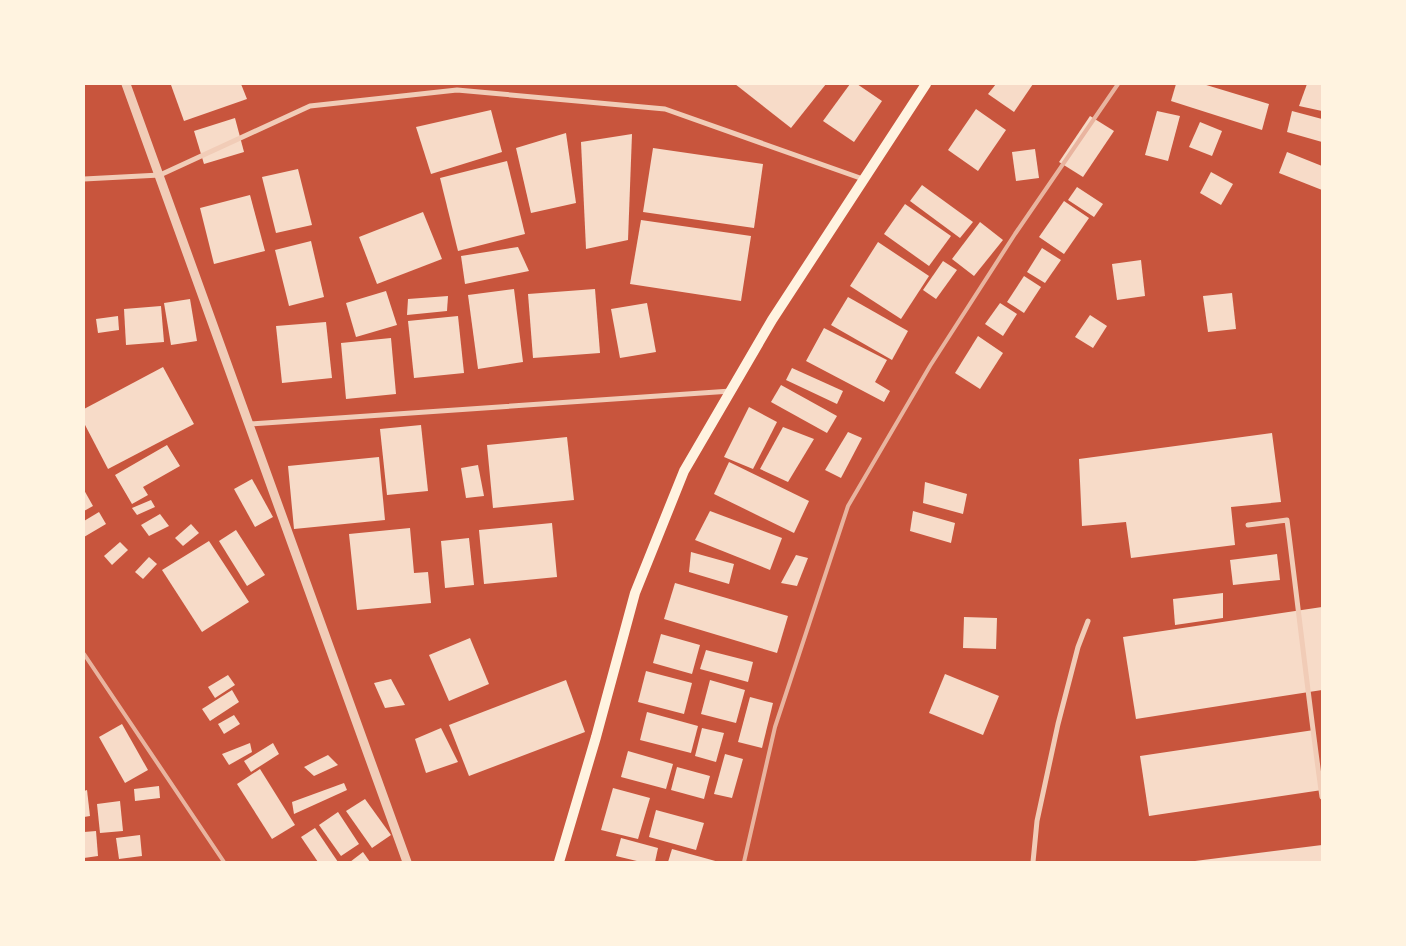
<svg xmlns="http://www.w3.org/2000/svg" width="1406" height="946" font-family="Barlow,sans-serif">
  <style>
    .building { fill: #f7dbc8 }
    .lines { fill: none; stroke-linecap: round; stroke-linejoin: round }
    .minor { stroke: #f1ccb7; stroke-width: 5 }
    .tertiary { stroke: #f1ccb7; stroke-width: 9 }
    .secondary { stroke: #fff3e0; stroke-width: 10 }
    .rail { stroke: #e9b49f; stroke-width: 4 }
  </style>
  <rect width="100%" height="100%" fill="#c8553d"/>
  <!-- building -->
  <g class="building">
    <path d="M174,84H241L247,99L184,121L171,85Z"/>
    <path d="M735,84H826L791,128Z"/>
    <path d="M850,84H857L882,101L854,142L823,121Z"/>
    <path d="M996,84H1033L1014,112L988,94Z"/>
    <path d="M1176,84H1203L1269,104L1262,130L1171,101Z"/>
    <path d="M1307,84H1322V111L1299,106Z"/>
    <path d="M976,109L1006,130L978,171L948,150Z"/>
    <path d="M491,110L502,152L431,174L416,127Z"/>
    <path d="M1157,111L1180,116L1168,161L1145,155Z"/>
    <path d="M1292,111L1322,119V142L1287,132Z"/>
    <path d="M1090,116L1114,131L1083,177L1059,162Z"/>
    <path d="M235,118L244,152L204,164L194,131Z"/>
    <path d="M1200,122L1222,131L1212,156L1189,147Z"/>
    <path d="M566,133L576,203L531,213L516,148Z"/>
    <path d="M632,134L628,240L586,249L581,142Z"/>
    <path d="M653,148L763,164L754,228L643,212Z"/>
    <path d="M1035,149L1039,178L1016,181L1012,152Z"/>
    <path d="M1287,152L1322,166V190L1279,173Z"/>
    <path d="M507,161L525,234L458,251L440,178Z"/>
    <path d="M298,169L312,225L276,233L262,177Z"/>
    <path d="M1211,172L1233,184L1221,205L1200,193Z"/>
    <path d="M922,185L973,222L960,238L910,201Z"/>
    <path d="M1077,187L1103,204L1094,217L1068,200Z"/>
    <path d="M250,195L265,251L214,264L200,208Z"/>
    <path d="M1064,201L1089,218L1064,254L1039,237Z"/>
    <path d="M905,204L951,236L929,266L884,234Z"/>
    <path d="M423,212L442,259L377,284L359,237Z"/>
    <path d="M641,220L751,236L741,301L630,284Z"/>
    <path d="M980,222L1003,240L974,276L952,259Z"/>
    <path d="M311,241L324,297L289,306L275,250Z"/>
    <path d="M878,242L929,276L901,319L850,286Z"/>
    <path d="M518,247L529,271L465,284L461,256Z"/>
    <path d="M1042,248L1061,260L1045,283L1027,272Z"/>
    <path d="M1141,260L1145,296L1117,300L1112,264Z"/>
    <path d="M943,261L957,270L936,299L923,290Z"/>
    <path d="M1024,276L1041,287L1024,313L1007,302Z"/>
    <path d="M514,289L523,362L478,369L468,295Z"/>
    <path d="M595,289L600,353L533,358L528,294Z"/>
    <path d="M386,291L397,325L356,337L346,303Z"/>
    <path d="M1232,293L1236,329L1208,332L1203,296Z"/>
    <path d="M448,296L447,311L407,315L408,299Z"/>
    <path d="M848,297L908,331L892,360L831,325Z"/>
    <path d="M190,299L197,341L171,345L164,303Z"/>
    <path d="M647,303L656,352L620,358L611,309Z"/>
    <path d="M1000,303L1017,314L1003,336L985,324Z"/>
    <path d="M161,306L164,342L126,345L124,309Z"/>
    <path d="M1090,315L1107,326L1093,348L1075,337Z"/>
    <path d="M118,316L119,330L98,333L96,319Z"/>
    <path d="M458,316L464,373L414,378L408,321Z"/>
    <path d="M326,322L332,378L282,383L276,326Z"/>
    <path d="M824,328L887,360L875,382L890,391L884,402L806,361Z"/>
    <path d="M978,336L1003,353L980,389L955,373Z"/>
    <path d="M391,338L396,394L346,399L341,343Z"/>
    <path d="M163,367L194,424L108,469L84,423V409Z"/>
    <path d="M792,368L843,391L837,404L786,380Z"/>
    <path d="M781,385L837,416L827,433L771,402Z"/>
    <path d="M749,407L777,422L753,469L724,457Z"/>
    <path d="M421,425L428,491L387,495L380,429Z"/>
    <path d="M783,427L814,439L788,482L760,469Z"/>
    <path d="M848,432L862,438L841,478L825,470Z"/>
    <path d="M1272,433L1281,502L1231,507L1235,545L1131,558L1126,522L1082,526L1079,459Z"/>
    <path d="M567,437L574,500L493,508L487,445Z"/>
    <path d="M167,445L180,466L143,487L148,495L132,504L115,475Z"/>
    <path d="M379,457L385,520L294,529L288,466Z"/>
    <path d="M729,462L809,501L794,533L714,494Z"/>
    <path d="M478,465L484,496L466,498L461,468Z"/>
    <path d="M252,479L273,517L255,527L234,489Z"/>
    <path d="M925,482L967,494L963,514L923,503Z"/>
    <path d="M84,490L93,506L84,511Z"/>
    <path d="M151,500L155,507L137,515L132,508Z"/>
    <path d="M710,511L782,538L770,570L695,540Z"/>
    <path d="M913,511L955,523L951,543L910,531Z"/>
    <path d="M99,512L106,524L84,537V521Z"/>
    <path d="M160,514L169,526L149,536L141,525Z"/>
    <path d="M552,523L557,577L484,584L479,530Z"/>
    <path d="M191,524L199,533L183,546L175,538Z"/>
    <path d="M410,528L414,573L428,572L431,603L357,610L349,534Z"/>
    <path d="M236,530L265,575L247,586L219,541Z"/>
    <path d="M469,538L474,585L445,588L441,541Z"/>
    <path d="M209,541L249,602L202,632L162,570Z"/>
    <path d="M120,542L128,550L112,565L104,556Z"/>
    <path d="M691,552L734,564L729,584L689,572Z"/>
    <path d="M1277,554L1280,580L1233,585L1230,560Z"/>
    <path d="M796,555L808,558L797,586L781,583Z"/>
    <path d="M149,557L157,564L143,579L135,572Z"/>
    <path d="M675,583L788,616L777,653L664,619Z"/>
    <path d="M1223,593V618L1175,625L1173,599Z"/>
    <path d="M1322,607V690L1136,719L1123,637Z"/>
    <path d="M964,617L997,618L996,649L963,648Z"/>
    <path d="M661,634L700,645L692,674L653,663Z"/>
    <path d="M470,638L489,684L449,701L429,655Z"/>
    <path d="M706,650L753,662L748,682L700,669Z"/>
    <path d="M646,671L692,683L684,714L638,702Z"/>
    <path d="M945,674L999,696L983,735L929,713Z"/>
    <path d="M228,675L235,685L215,698L208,687Z"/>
    <path d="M391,679L405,705L385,708L374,683Z"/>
    <path d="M566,680L585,732L469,776L449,725Z"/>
    <path d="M710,680L745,690L736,723L701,714Z"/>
    <path d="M232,690L239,702L210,721L202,709Z"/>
    <path d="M750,697L773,703L762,748L738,742Z"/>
    <path d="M647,712L698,726L691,753L640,740Z"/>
    <path d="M234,715L240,724L224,734L218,724Z"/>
    <path d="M122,724L148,770L125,783L99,737Z"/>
    <path d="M441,728L458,762L426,773L415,739Z"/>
    <path d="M702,728L724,733L716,762L695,756Z"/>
    <path d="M1314,730L1322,790L1149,816L1140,756Z"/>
    <path d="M250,743L252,752L229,765L222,754Z"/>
    <path d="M273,743L279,754L251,772L244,761Z"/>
    <path d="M628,751L673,764L666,789L621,777Z"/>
    <path d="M725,754L743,759L732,798L714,794Z"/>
    <path d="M328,755L338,765L314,776L304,767Z"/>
    <path d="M677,767L710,776L704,799L671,790Z"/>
    <path d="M260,769L295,825L272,839L237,784Z"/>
    <path d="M344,783L347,790L294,814L292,802Z"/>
    <path d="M159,786L160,798L135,801L134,789Z"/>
    <path d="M613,788L650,798L638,839L601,830Z"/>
    <path d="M87,790L90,816L84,817V791Z"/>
    <path d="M365,799L391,835L372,848L346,811Z"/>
    <path d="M120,801L123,831L100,833L97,804Z"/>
    <path d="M656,810L704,823L696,850L649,837Z"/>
    <path d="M338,812L359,844L341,856L319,825Z"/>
    <path d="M315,828L338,862H318L301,837Z"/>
    <path d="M96,831L98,856L84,858V832Z"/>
    <path d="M140,835L142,856L119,859L116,838Z"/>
    <path d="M621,838L658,848L655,862H641L616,856Z"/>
    <path d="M1322,845V862H1195V861Z"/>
    <path d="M672,849L719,862H668Z"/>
    <path d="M363,852L370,862H350Z"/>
  </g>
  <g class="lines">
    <!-- minor -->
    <g class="minor">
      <path d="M84,179L160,175L310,106L457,90L665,109L863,179"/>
      <path d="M250,424L731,391"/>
      <path d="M1248,525L1287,520C1299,612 1309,705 1322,797"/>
      <path d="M1033,862L1037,821L1058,724L1078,647L1088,621"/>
    </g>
    <!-- tertiary -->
    <path class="tertiary" d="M126,84L407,862"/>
    <!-- secondary -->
    <path class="secondary" d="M559,862L596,737L635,593L684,471L772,320L926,84"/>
    <!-- rail -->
    <g class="rail">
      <path d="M84,654L224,862"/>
      <path d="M744,862L775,727L848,506L930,366L1015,234L1118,84"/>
    </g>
  </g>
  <!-- border -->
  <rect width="1406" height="946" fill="none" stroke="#fff3e0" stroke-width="170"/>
</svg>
